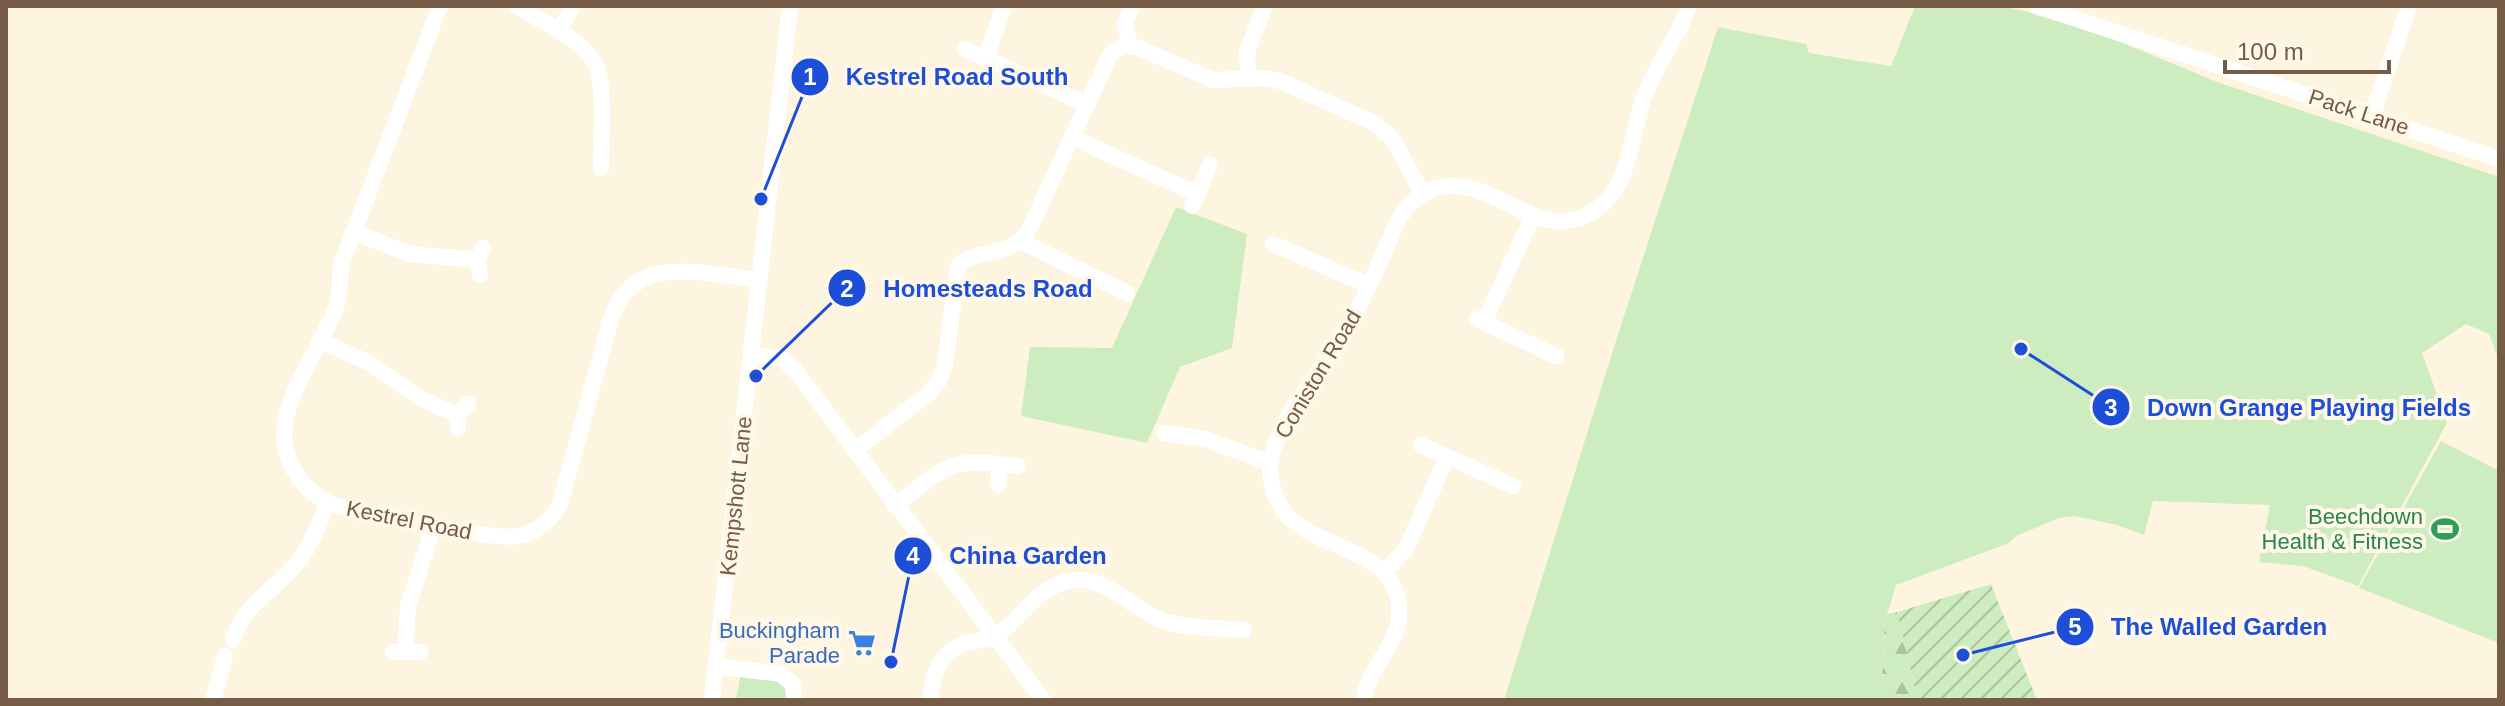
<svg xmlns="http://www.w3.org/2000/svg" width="2505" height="706" font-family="Arial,sans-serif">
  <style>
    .green { fill: #cdecbf }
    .forest { fill: url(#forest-firs) }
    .garden { fill: url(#garden-furrows) }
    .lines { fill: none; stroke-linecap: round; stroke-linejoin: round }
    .minor { stroke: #fff; stroke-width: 16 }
    .labels { text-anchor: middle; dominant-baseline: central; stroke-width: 8; stroke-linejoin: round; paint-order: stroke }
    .street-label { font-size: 22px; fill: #765b46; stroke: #fff8e8 }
    .leisure-label { font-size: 22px; fill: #27864d; stroke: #fff8e8; text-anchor: end }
    .shop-label { font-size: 22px; fill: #366cbe; stroke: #fff8e8; text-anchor: end }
    .leader { fill: none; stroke: #1d4ed8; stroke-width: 3 }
    .callout-dot { fill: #1d4ed8; stroke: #fff8e8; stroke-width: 3 }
    .mark-label { font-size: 24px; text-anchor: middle; font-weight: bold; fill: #fff }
    .callout-label { font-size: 24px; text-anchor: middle; font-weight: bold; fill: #1d4ed8; stroke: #fff8e8; stroke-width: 8; stroke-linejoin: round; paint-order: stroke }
  </style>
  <defs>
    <pattern id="forest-firs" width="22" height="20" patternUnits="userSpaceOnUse" patternTransform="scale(2)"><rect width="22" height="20" fill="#cdecbf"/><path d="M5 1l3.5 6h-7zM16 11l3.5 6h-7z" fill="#abc29d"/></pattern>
    <pattern id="garden-furrows" width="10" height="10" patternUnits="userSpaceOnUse" patternTransform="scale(2)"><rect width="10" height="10" fill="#cdecbf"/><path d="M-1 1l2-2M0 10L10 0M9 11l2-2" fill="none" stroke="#abc29d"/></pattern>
  </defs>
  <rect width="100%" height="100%" fill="#fef5e1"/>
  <!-- green -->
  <g class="green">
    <path d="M1915,6H2000L2021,10L2111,38L2217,82L2499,177V360L2489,334L2466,324L2422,353L2447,423L2358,586L2303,566L2259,562L2270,505L2153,501L2144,535L2117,525L2075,516L2059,518L2016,536L2009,543L1896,585L1885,622L1881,700H1504L1615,344L1718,27L1806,44L1809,53L1891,66Z"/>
    <path d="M1176,207L1247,234L1232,348L1180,367L1147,443L1021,416L1030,347L1112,348Z"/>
    <path d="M2441,441L2499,471V643L2359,588Z"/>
    <path d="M741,673L782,679L789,700H736Z"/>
  </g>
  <!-- forest -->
  <path class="forest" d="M1897,612L1918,700H1881L1885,622L1888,614Z"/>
  <!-- garden -->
  <path class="garden" d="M1991,584L2036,698L1918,700L1897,612Z"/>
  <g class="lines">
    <!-- minor -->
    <g class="minor">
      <path d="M440,6L342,262C339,275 341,291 337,304C323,348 274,403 286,451C291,472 308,492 327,502C348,513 496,541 518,536C536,533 551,520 560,504L611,319C633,250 706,275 760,280"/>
      <path d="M516,6C539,19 584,41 595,64C606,83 601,144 601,168"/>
      <path d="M2037,6L2343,107L2373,113L2385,121L2499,159"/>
      <path d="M558,32L573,6"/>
      <path d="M1130,45L1125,24L1132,6"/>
      <path d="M965,49L1088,105"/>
      <path d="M986,57L1004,6"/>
      <path d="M1248,79L1247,52L1265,6"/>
      <path d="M2373,113L2409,6"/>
      <path d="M1073,138L1197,194"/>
      <path d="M1192,206L1210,165"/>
      <path d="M353,232L410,254L477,260"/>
      <path d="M1020,241L1127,293"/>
      <path d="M1273,244L1368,285"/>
      <path d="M480,275L477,260L483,248"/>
      <path d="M1477,319L1556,356"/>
      <path d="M1484,322L1533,216"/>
      <path d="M321,341L369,363L420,398L457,415"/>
      <path d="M751,355L783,359L794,369L1043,700"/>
      <path d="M458,428L457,415L468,404"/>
      <path d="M1164,433L1205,439L1270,463"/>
      <path d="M1421,445L1513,486"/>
      <path d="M854,451L928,394L939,381L945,364L958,266C975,248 1005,259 1027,234L1110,55C1118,45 1127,44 1139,48L1213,80L1261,78L1280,81L1374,123L1392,138L1423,194"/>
      <path d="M998,485L999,465"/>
      <path d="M895,506C916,490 939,466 966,463C983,461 1001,465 1018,466"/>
      <path d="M1384,572L1406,549L1447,457"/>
      <path d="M233,640C243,606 270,593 292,569C310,550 318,526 328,503"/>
      <path d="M393,652H420"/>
      <path d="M405,652L408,606L434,525"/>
      <path d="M716,666L781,674L793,685L794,700"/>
      <path d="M213,700L225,656"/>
      <path d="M712,700L790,6"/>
      <path d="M930,700C933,674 939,651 967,643C975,641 984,640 991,637C1017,626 1031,594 1059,584C1103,567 1126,608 1164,621C1190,629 1218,628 1244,630"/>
      <path d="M1364,700C1368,665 1403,643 1399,606C1391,538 1296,554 1275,495C1271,483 1268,471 1271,459C1282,408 1326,369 1350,324C1363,299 1375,273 1386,248C1392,235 1396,221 1405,210C1413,199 1426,190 1440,187C1495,175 1538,247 1594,211C1635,185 1629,127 1648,87C1660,59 1679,35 1689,6"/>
    </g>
  </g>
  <!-- icons -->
  <defs>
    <g id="stadium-bare" transform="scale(2.16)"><path d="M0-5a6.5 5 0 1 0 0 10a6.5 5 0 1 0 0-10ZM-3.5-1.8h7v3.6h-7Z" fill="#2e9e5b" stroke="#fff8e8" stroke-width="2.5" paint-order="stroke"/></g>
    <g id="supermarket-bare" transform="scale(2.16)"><path d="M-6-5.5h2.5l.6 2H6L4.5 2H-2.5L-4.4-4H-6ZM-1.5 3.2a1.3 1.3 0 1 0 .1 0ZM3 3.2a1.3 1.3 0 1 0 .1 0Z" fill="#3f7fe0" stroke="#fff8e8" stroke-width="2.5" paint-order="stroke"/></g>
  </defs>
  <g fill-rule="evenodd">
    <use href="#stadium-bare" x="2445" y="529"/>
    <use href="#supermarket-bare" x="862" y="643"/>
  </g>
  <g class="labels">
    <!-- street labels -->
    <g class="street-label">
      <text transform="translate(2359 112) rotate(18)">Pack Lane</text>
      <text transform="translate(1318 374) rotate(-59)">Coniston Road</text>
      <text transform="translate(736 496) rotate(-84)">Kempshott Lane</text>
      <text transform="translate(409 520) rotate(11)">Kestrel Road</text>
    </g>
    <!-- leisure labels -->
    <g class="leisure-label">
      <text x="2423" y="516">Beechdown<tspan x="2423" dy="25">Health &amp; Fitness</tspan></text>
    </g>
    <!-- shop labels -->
    <g class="shop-label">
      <text x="840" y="630">Buckingham<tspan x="840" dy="25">Parade</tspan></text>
    </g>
  </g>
  <!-- callouts -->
  <path class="leader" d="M761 199L810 77M756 376L847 288M2021 349L2111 407M891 662L913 556M1963 655L2075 627"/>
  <g class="callout-dot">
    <circle cx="761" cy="199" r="8"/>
    <circle cx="756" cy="376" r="8"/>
    <circle cx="2021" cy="349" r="8"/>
    <circle cx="891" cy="662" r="8"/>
    <circle cx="1963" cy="655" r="8"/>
    <circle cx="810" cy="77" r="20"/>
    <circle cx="847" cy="288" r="20"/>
    <circle cx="2111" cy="407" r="20"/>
    <circle cx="913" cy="556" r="20"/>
    <circle cx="2075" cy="627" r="20"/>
  </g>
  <g class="mark-label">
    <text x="810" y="85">1</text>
    <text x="847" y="297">2</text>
    <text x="2111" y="416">3</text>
    <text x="913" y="564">4</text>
    <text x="2075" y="635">5</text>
  </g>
  <g class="callout-label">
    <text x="957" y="85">Kestrel Road South</text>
    <text x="988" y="297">Homesteads Road</text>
    <text x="2309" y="416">Down Grange Playing Fields</text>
    <text x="1028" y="564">China Garden</text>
    <text x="2219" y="635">The Walled Garden</text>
  </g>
  <!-- border -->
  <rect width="2505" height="706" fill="none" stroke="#765b46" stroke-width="16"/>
  <!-- scale -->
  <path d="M2225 60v12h164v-12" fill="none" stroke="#765b46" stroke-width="4"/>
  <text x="2237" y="60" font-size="24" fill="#765b46" stroke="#fff8e8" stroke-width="6" paint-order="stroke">100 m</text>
</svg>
